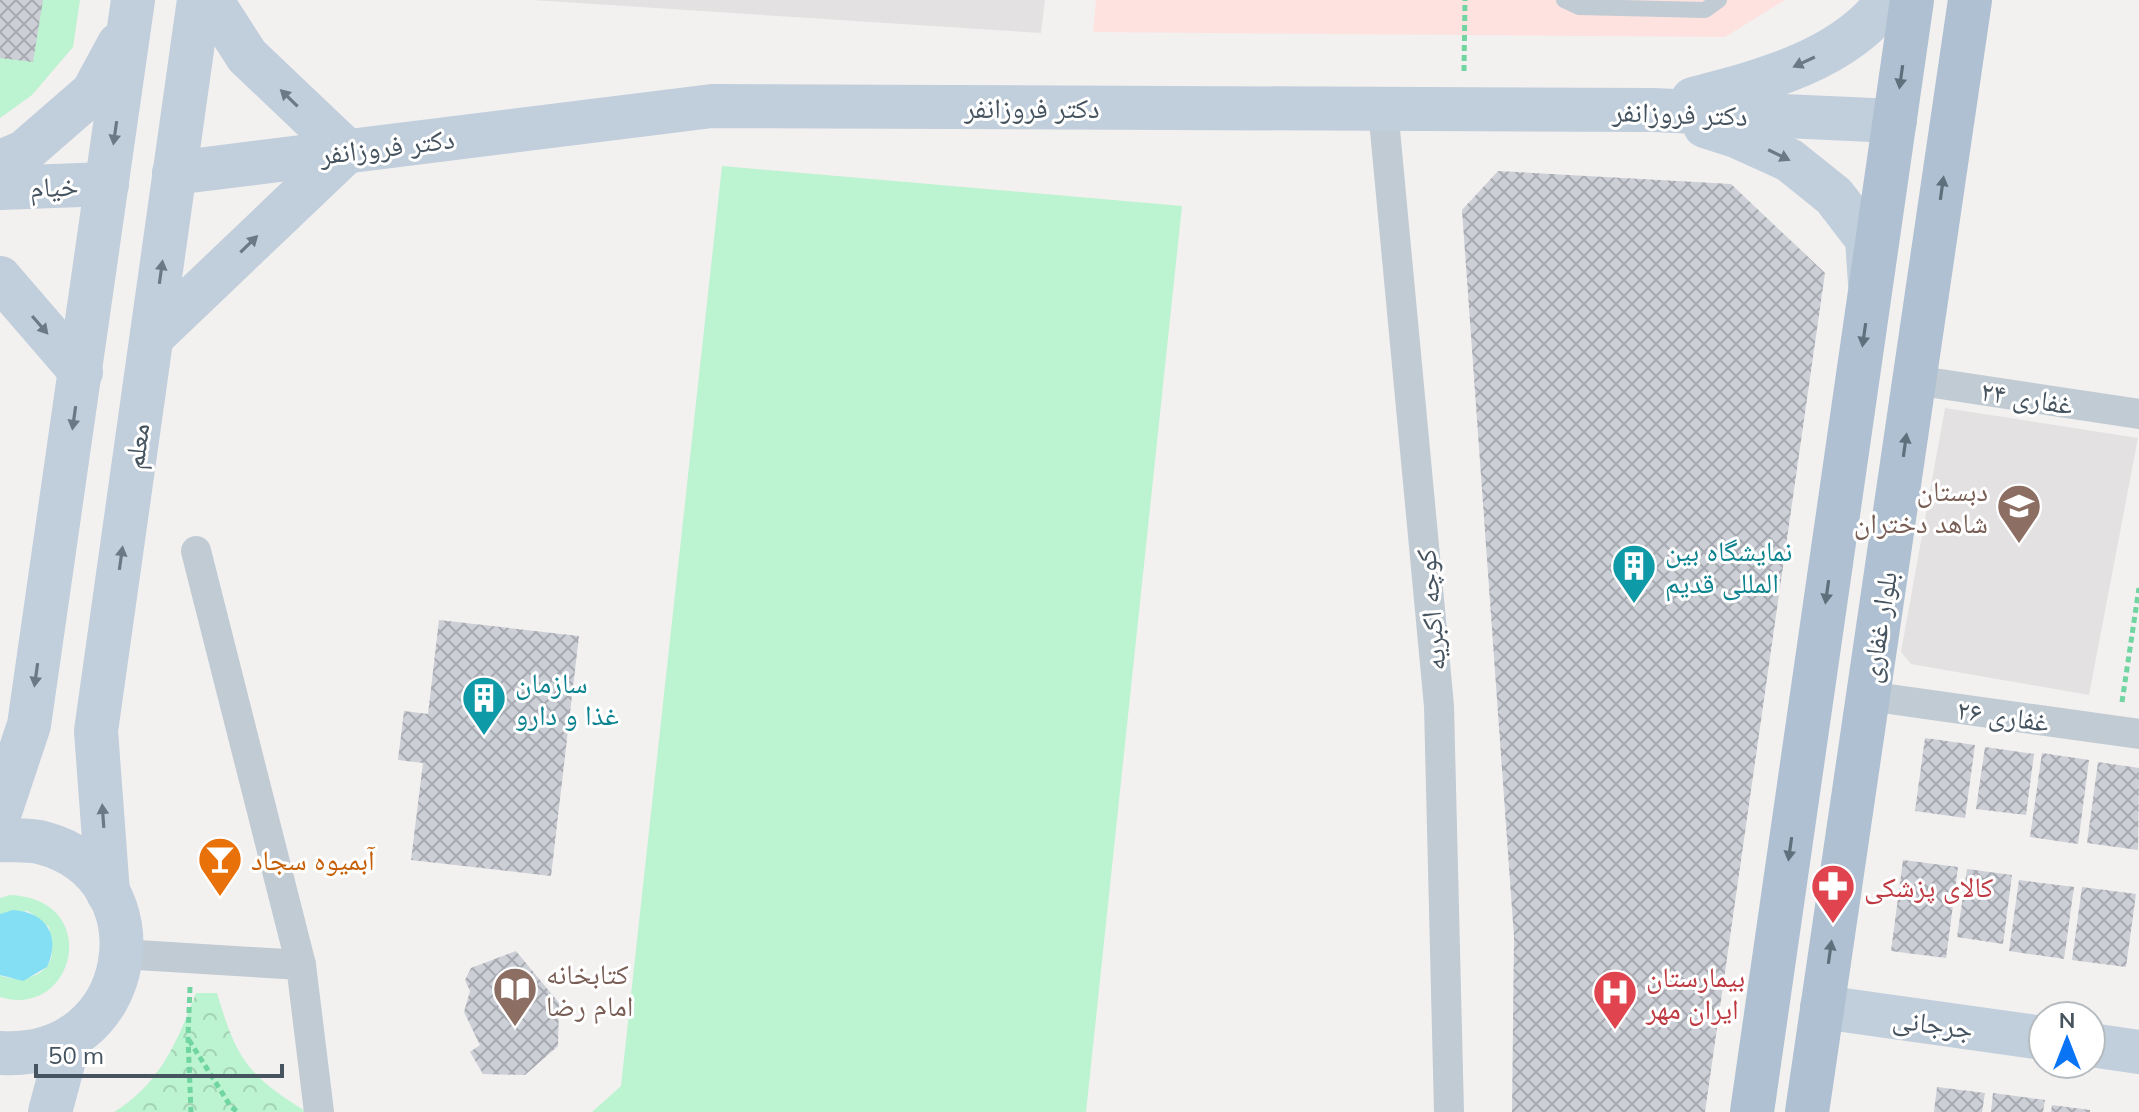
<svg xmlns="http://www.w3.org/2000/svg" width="2139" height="1112" font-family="Mulish,'Noto Naskh Arabic',sans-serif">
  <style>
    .education { fill: #e4e1e2 }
    .medical { fill: #fde2e0 }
    .grass { fill: #bcf3d0 }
    .park { fill: url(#park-crowns) }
    .water { fill: #85dff4 }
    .building { fill: url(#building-cross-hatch) }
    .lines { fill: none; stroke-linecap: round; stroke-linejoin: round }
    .path { stroke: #70d5a1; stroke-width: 5; stroke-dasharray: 6 4; stroke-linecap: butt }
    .lane { stroke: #c0cbd3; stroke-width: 16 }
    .street { stroke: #c0cbd3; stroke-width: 30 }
    .secondary { stroke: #c1cedb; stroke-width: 44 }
    .primary { stroke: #aec0d1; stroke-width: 44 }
    .oneway { fill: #6b7985 }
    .oneway2 { fill: #606f7c }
    .labels { text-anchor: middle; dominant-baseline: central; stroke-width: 6; stroke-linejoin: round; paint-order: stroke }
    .street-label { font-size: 28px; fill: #465460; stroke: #fff }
    .education-label { font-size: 28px; fill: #785e54; stroke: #fff; text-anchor: end }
    .culture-label { font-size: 28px; fill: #0d838f; stroke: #fff; text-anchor: start }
    .food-label { font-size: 28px; fill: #c56008; stroke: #fff; text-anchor: start }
    .health-label { font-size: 28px; fill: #be3a42; stroke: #fff; text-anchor: start }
  </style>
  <defs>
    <pattern id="park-crowns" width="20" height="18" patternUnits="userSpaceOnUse" patternTransform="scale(2)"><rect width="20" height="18" fill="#bcf3d0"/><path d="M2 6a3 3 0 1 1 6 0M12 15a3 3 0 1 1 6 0" fill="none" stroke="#a3d2b5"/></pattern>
    <pattern id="building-cross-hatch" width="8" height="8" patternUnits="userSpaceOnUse" patternTransform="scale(2)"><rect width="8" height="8" fill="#cccfd6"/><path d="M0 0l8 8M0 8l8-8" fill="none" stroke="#a7abb1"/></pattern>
  </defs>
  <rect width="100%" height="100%" fill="#f3f0f0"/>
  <!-- education -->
  <g class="education">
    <path d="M532,0H1045L1041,33Z"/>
    <path d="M1945,408L2138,438L2089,695L1911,664L1901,652Z"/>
  </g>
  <!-- medical -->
  <path class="medical" d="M1096,0H1785L1725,37L1093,32Z"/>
  <!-- grass -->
  <g class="grass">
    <path d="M0,0H80L73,47L32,95L0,118Z"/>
    <path d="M722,166L1182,206L1086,1112H592L621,1086Z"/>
    <path d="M10,895C104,899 75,1020 0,997V975C18,984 50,977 52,953C53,946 50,935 49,927L28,911L0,914V898Z"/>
  </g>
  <!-- park -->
  <path class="park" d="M196,993H217C237,1060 247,1075 307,1112H114C160,1084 177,1042 196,993Z"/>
  <!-- water -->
  <path class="water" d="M13,910C47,912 61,937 47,967L23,981L0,975V914Z"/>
  <!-- building -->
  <g class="building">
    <path d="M0,0H43L33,62L0,58Z"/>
    <path d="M1498,171L1731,184L1825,273L1705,1112H1512L1514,937L1462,210Z"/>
    <path d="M439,620L579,636L551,876L411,860L423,763L398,760L404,711L428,714Z"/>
    <path d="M1925,738L1975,745L1965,818L1915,811Z"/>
    <path d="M1985,747L2034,754L2026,815L1976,809Z"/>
    <path d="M2042,753L2089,760L2078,844L2030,837Z"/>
    <path d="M2098,762L2139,768L2138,850L2087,843Z"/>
    <path d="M1903,860L1958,867L1946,958L1891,951Z"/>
    <path d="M1967,869L2012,875L2003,944L1957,937Z"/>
    <path d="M2019,880L2074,887L2064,959L2009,951Z"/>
    <path d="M2082,887L2136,894L2126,967L2072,960Z"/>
    <path d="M516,951L559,1003L558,1046L525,1075L483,1074L470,1052L480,1045L464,1012L470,991L465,980L471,968Z"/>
    <path d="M1937,1087L1985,1093L1982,1112H1934Z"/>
    <path d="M1993,1093L2045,1100L2043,1112H1991Z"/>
    <path d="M2052,1105L2090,1110V1112H2051Z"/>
  </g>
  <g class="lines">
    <!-- path -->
    <g class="path">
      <path d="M1464,71L1465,0"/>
      <path d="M2122,702L2139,588"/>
      <path d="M190,987L188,1037L191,1112"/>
      <path d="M189,1040L231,1107L238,1112"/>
    </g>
    <!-- lane -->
    <path class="lane" d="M1564,0L1579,7L1705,10L1719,0"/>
    <!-- street -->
    <g class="street">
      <path d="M1383,109L1439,706L1449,1112"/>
      <path d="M1914,380L2139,414"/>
      <path d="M196,551L301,965"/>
      <path d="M1868,696L2139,734"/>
      <path d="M121,954L301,965L319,1112"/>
    </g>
    <!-- secondary -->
    <g class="secondary">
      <path d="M1693,99C1762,81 1845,60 1888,0"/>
      <path d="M1705,126L1736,136L1789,160L1834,196L1867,239L1870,283"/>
      <path d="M0,162L24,152L93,92L119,44"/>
      <path d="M174,173L712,106L1653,110L1895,121"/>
      <path d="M0,188L107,184"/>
      <path d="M0,278L81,372"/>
      <path d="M152,337L347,151L247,56L211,0"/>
      <path d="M0,812L29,725L133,0"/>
      <path d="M0,840C13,841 30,839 43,843C166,876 139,1062 0,1053"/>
      <path d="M108,893L96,731L199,0"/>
      <path d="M1822,1007L2043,1038"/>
      <path d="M2091,1045L2139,1052"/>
      <path d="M50,1112L69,1041"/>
    </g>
    <!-- primary -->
    <g class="primary">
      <path d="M1752,1112L1912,0"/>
      <path d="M1807,1112L1970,0"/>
    </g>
  </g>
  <!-- one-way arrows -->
  <defs><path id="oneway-solid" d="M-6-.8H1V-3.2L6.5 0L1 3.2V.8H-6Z" transform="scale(2)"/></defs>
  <g class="oneway">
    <use href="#oneway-solid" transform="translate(1804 62) rotate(155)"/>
    <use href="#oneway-solid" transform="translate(289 98) rotate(-136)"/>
    <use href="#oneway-solid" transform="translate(115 133) rotate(98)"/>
    <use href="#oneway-solid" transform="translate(1779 155) rotate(26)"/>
    <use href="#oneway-solid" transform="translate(249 244) rotate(-44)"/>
    <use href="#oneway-solid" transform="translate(161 272) rotate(-82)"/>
    <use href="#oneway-solid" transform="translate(40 325) rotate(49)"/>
    <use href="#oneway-solid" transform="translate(74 418) rotate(98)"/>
    <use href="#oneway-solid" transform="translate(121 558) rotate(-82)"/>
    <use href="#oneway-solid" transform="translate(36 675) rotate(98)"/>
    <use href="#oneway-solid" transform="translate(103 816) rotate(-94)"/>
  </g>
  <g class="oneway2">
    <use href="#oneway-solid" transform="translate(1901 77) rotate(98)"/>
    <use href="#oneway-solid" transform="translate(1942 188) rotate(-82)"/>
    <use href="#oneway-solid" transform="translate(1864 335) rotate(98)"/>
    <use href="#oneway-solid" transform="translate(1905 445) rotate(-82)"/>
    <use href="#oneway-solid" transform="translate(1827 592) rotate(98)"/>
    <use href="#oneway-solid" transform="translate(1790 849) rotate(98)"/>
    <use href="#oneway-solid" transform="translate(1830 952) rotate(-82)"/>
  </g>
  <!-- icons -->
  <defs>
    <g id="school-pin" transform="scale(2.3)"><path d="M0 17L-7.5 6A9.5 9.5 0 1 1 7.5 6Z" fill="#8d6e63" stroke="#fff"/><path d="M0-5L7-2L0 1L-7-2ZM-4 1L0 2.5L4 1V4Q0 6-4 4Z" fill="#fff"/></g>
    <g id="building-pin" transform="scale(2.3)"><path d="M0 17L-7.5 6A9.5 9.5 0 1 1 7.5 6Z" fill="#0f9aa8" stroke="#fff"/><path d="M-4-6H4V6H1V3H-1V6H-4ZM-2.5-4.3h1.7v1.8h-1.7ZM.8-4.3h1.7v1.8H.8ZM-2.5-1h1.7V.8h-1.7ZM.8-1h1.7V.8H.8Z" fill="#fff"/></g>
    <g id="bar-pin" transform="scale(2.3)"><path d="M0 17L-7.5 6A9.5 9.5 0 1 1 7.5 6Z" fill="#e8710a" stroke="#fff"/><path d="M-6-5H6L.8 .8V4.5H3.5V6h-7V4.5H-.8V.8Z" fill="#fff"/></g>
    <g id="pharmacy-pin" transform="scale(2.3)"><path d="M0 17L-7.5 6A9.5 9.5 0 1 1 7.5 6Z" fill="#e0444e" stroke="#fff"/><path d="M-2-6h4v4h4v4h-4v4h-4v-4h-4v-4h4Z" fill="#fff"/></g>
    <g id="library-pin" transform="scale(2.3)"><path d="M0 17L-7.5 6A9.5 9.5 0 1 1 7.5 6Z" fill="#8d6e63" stroke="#fff"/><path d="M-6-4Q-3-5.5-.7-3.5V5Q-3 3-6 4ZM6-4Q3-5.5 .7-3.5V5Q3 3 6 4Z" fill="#fff"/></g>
    <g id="hospital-pin" transform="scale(2.3)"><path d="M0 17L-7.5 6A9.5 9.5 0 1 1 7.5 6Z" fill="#e0444e" stroke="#fff"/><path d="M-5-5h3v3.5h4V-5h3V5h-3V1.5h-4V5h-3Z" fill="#fff"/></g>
  </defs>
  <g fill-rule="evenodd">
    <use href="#school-pin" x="2019" y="506"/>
    <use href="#building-pin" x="1634" y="566"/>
    <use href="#building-pin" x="484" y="698"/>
    <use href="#bar-pin" x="220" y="859"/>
    <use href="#pharmacy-pin" x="1833" y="886"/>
    <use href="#library-pin" x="515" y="989"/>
    <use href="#hospital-pin" x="1615" y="992"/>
  </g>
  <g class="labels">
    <!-- street labels -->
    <g class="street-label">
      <text x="1032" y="107">دکتر فروزانفر</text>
      <text transform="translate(1680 113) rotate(2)">دکتر فروزانفر</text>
      <text transform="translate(387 146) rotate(-7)">دکتر فروزانفر</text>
      <text transform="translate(54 186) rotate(-3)">خیام</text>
      <text transform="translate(2027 397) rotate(9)">غفاری ۲۴</text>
      <text transform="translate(136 446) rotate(-82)">معلم</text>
      <text transform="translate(1430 610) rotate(-95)">کوچه اکبریه</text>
      <text transform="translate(1878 627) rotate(-81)">بلوار غفاری</text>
      <text transform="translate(2003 715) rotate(8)">غفاری ۲۶</text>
      <text transform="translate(1933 1023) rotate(8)">جرجانی</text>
    </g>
    <!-- education labels -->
    <g class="education-label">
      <text x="1988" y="490">دبستان<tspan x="1988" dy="32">شاهد دختران</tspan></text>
      <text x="546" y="973" text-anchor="start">کتابخانه<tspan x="546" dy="32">امام رضا</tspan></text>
    </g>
    <!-- culture labels -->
    <g class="culture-label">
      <text x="1665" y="550">نمایشگاه بین<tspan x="1665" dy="32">المللی قدیم</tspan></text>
      <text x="515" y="682">سازمان<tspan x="515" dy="32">غذا و دارو</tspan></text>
    </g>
    <!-- food labels -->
    <g class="food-label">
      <text x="251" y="859">آبمیوه سجاد</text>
    </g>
    <!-- health labels -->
    <g class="health-label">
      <text x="1864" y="886">کالای پزشکی</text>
      <text x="1646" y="976">بیمارستان<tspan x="1646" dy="32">ایران مهر</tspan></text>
    </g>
  </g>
  <!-- north arrow -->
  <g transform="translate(2067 1040)"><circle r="38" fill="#ffffff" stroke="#b5bbbf" stroke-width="2"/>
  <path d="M0-6L14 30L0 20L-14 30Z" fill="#0974f4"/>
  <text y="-12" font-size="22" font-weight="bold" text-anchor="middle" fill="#465460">N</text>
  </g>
  <!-- scale -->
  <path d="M36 1064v12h246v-12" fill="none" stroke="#465460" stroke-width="4"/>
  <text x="48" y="1064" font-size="24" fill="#465460" stroke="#ffffff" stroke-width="6" paint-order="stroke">50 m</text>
</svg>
